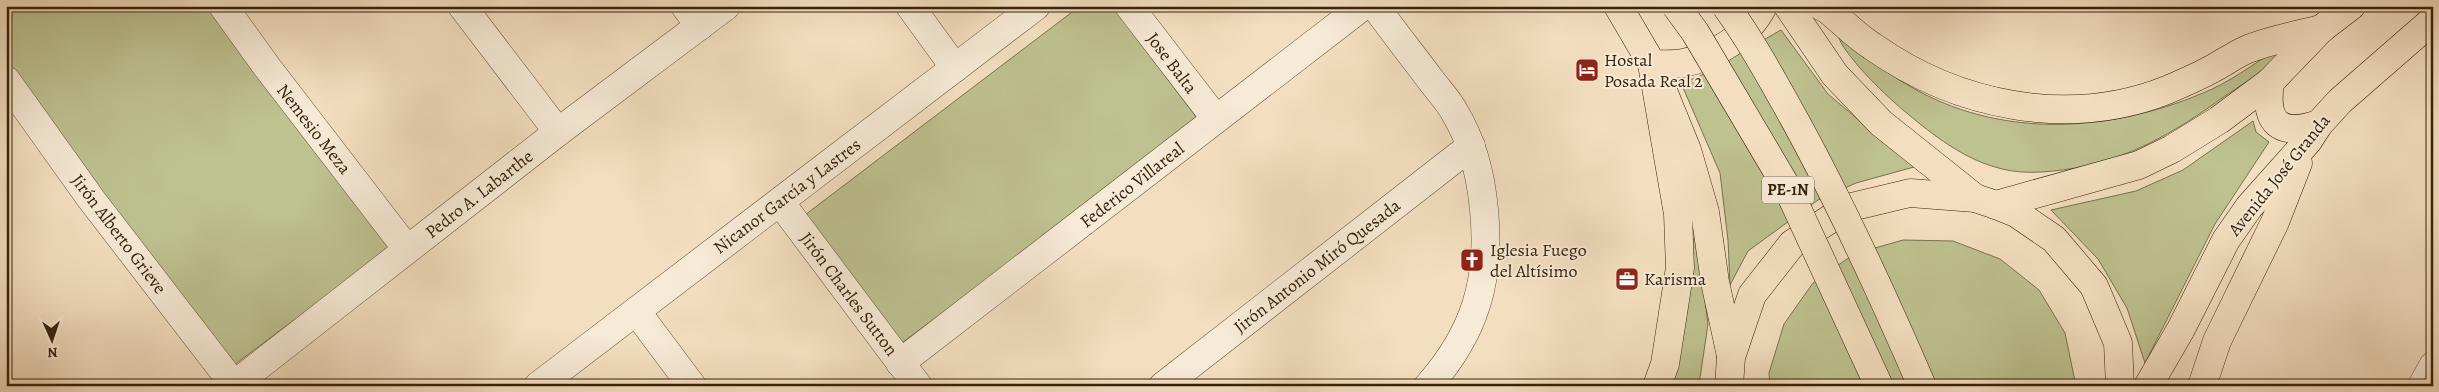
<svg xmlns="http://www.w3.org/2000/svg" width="2439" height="392" font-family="Alegreya,serif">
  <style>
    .green { fill: #bec190; stroke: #7a724e }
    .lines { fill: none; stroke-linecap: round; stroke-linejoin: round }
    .minor-casing { stroke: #665138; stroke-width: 29 }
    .major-casing { stroke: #37220b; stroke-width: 29 }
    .minor { stroke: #f7ead6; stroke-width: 28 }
    .major { stroke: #f3dfc0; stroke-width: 28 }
    .highway-bridge-casing { stroke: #37220b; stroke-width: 29; stroke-linecap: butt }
    .highway-bridge { stroke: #f3dfc0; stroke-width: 28 }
    .labels { text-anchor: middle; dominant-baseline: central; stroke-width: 4; stroke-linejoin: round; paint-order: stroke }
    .shield { fill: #f7ead6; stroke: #715e48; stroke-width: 1 }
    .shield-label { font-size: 16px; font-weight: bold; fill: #37220b }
    .poi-label { font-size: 18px; fill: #37220b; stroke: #f7ead6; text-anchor: start }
    .street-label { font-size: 18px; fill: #37220b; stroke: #f7ead6 }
  </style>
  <rect width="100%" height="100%" fill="#f3dfc0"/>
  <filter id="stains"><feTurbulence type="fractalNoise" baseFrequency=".004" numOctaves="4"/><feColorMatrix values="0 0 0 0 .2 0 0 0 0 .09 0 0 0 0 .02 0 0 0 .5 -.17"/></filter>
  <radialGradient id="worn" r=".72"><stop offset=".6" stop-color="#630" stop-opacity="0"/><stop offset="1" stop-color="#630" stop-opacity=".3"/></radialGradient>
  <!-- green -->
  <g class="green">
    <path d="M6,6H209L393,246L230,368L6,73Z"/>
    <path d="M1080,6H1112L1200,122L899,345L801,218Z"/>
    <path d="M1781,30L1828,94L1914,167L1856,183L1818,200L1748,251L1730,285L1728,240L1720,173L1681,83L1698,77Z"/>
    <path d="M1838,36C1860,52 1882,70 1906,84C2000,141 2115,133 2212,89C2238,77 2262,58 2287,43C2282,61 2241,85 2225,96C2174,133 2125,162 2062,170C2039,173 2017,174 1995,167C1963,158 1933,135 1908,114C1889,99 1846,58 1838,36Z"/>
    <path d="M2253,121L2256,132L2269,142L2215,224L2145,363L2127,308L2098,259L2051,210L2136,191L2183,170Z"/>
    <path d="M1690,239H1697L1708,324L1700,378L1697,386H1669Z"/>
    <path d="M1903,240L1953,241L2000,259L2039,290L2065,333L2076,386H1770L1769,373L1784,324L1813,283L1854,254Z"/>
  </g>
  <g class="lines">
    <!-- minor casing -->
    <g class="minor-casing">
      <g id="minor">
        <path d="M223,6L267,67L407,249"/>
        <path d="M462,6L558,132"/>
        <path d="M685,6L700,26"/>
        <path d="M910,6L955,68"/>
        <path d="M1129,6L1216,119"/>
        <path d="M1375,6C1393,31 1412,55 1430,79C1438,90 1449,101 1455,113C1473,143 1481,176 1484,210C1491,280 1475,333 1428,386"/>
        <path d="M6,80L91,199L235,386"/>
        <path d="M780,202L918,386"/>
        <path d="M636,311L692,386"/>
        <path d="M900,363L1363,6"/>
        <path d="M234,385L558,132L726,6"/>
        <path d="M538,386L1036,6"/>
        <path d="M1163,386L1471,146"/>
        <path d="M2422,386L2433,366"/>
      </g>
    </g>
    <!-- major casing -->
    <g class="major-casing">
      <g id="major">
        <path d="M1618,6L1652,64L1687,150L1705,212L1715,282L1731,356"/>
        <path d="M1788,6L1835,75L1881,123L1975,198"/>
        <path d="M1821,6L1828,10C1843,22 1856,36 1872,46C1957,106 2068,129 2167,90C2181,84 2195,78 2208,71C2222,64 2234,55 2248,49C2271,40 2297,35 2321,29"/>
        <path d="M2270,82C2264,123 2279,137 2319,124"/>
        <path d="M1996,205L2139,165L2172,149L2219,120L2270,82L2321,29L2351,6"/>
        <path d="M1657,386L1665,364L1680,268L1678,214L1652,64C1662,64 1673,65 1683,63C1715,57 1749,35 1763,6"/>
        <path d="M1729,386L1731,357L1752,295L1792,244L1847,208L1910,193L1975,198L1996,205L2016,213L2054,239L2094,286L2118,343L2120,386"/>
        <path d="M2148,386L2181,329L2226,240L2249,207L2308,141L2319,124L2340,101L2433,20"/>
        <path d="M2202,386L2217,341L2275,222L2298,163"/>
      </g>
    </g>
    <!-- minor -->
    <use href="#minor" class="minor"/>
    <!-- major -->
    <use href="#major" class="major"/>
    <!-- highway-bridge casing -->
    <g class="highway-bridge-casing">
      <g id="highway-bridge">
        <path d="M1676,6L1695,32L1789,191L1879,386"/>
        <path d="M1726,6C1749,38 1768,72 1787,106C1838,197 1881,291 1922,386"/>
      </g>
    </g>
    <!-- highway-bridge -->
    <use href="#highway-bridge" class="highway-bridge"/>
  </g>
  <!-- icons -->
  <defs>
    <g id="hotel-square" transform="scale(1.25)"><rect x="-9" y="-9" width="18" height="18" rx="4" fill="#8f2418" stroke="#f7ead6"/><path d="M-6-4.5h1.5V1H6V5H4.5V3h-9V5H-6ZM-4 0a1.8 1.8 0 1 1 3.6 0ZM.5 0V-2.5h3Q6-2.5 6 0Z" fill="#fff"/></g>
    <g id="church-square" transform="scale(1.25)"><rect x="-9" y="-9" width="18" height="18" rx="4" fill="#8f2418" stroke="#f7ead6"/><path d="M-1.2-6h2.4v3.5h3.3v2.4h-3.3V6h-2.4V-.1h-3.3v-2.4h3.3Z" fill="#fff"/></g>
    <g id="office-square" transform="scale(1.25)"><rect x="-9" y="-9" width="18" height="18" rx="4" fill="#8f2418" stroke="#f7ead6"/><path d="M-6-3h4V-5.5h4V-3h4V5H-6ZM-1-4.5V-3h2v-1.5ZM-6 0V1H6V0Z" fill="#fff"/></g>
  </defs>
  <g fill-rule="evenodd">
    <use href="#hotel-square" x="1587" y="70"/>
    <use href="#church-square" x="1472" y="260"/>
    <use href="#office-square" x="1627" y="279"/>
  </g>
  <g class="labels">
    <!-- shield labels -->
    <rect class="shield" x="1762" y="176.5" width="52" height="27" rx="4"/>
    <g class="shield-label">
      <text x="1788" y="190">PE-1N</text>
    </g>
    <!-- poi labels -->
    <g class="poi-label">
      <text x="1604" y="60">Hostal<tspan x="1604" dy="21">Posada Real 2</tspan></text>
      <text x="1490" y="250">Iglesia Fuego<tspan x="1490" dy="21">del Altísimo</tspan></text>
      <text x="1644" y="279">Karisma</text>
    </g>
    <!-- street labels -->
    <g class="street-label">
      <text transform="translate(1172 63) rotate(53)">Jose Balta</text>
      <text transform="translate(314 129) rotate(52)">Nemesio Meza</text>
      <text transform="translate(2279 175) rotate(-51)">Avenida José Granda</text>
      <text transform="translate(1132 185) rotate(-38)">Federico Villareal</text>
      <text transform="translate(479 194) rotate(-38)">Pedro A. Labarthe</text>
      <text transform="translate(787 196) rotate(-37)">Nicanor García y Lastres</text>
      <text transform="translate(119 234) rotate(53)">Jirón Alberto Grieve</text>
      <text transform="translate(1317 266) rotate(-38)">Jirón Antonio Miró Quesada</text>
      <text transform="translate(849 294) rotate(53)">Jirón Charles Sutton</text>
    </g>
  </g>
  <!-- margin -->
  <rect width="2439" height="392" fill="none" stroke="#f3dfc0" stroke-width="25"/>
  <rect x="8" y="8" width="2424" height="377" fill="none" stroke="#37220b" stroke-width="2.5"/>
  <rect x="12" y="12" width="2414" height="367" fill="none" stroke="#37220b"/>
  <!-- north arrow -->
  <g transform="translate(52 340) rotate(177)" stroke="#f7ead6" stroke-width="4" paint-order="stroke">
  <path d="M0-4L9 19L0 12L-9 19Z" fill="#37220b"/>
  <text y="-8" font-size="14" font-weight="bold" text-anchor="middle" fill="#37220b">N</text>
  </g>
  <rect width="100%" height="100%" filter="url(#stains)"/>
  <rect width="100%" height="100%" fill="url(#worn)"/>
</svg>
